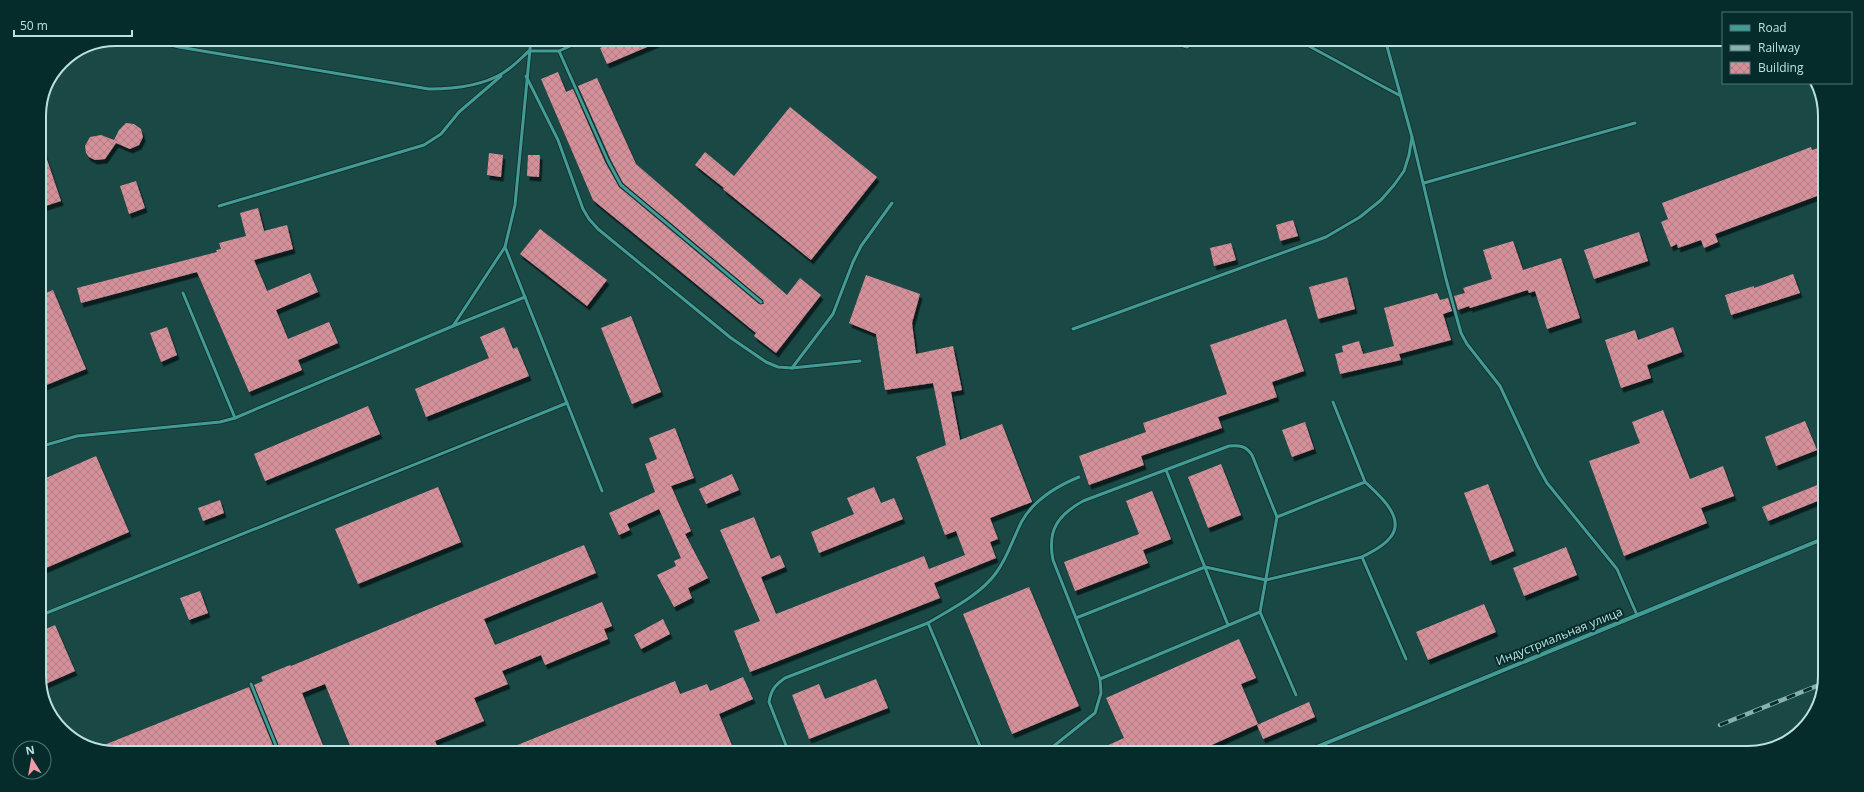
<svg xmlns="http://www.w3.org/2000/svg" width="1864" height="792" font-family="'Open Sans',sans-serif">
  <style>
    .building { fill: url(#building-cross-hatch); filter: url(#shadow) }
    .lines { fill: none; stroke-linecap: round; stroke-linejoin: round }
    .lane-casing { stroke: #0f2b29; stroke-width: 4.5 }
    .street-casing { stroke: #0f2b29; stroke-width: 5.5 }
    .lane { stroke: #439b96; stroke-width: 3 }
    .street { stroke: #439b96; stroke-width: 4 }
    .rail-casing { stroke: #87b1ad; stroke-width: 4.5 }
    .rail { stroke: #052c2a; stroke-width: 3; stroke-dasharray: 9; stroke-linecap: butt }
    .labels { text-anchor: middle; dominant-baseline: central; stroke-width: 4; stroke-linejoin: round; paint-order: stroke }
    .street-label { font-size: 12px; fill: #b9e1dd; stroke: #052c2a }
    .rim { fill: none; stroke: #b9e1dd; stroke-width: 2 }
  </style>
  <defs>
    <pattern id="building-cross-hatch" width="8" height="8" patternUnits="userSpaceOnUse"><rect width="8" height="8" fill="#d5909a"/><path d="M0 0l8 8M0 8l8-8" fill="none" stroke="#ae7d84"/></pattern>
    <filter id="shadow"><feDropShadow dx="2.5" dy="4.5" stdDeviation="0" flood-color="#0009"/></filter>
  </defs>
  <rect width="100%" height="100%" fill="#194845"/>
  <!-- building -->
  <g class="building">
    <path d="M620,39H666L607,64L600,48Z"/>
    <path d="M558,72L566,92L573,89L605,162L619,187L759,304H764L763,300L623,183L611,160L578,86L597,78L636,164L787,295L800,278L821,295L776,353L754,336L756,333L593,200L541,79Z"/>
    <path d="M790,107L877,177L811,260L723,189L724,188L695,165L705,152L734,176Z"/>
    <path d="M126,123L134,124L141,129L143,137L139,145L130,149L116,143L105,159L95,160L89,157L86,153L85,146L90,137L101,135L114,140L119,130Z"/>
    <path d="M41,142L61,201L39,208V143Z"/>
    <path d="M1811,147L1812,150L1821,147L1825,157V193L1715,234L1718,242L1704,248L1701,240L1678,248L1677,244L1671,247L1661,222L1668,219L1662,203Z"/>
    <path d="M489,153L503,155L501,177L487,175Z"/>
    <path d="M528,155H540L539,177L527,176Z"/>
    <path d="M136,181L145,208L129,214L120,186Z"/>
    <path d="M258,208L264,231L287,225L293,249L254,260L267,291L310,273L318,292L276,310L288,339L329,322L338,343L298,360L302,370L249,392L197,272L81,303L77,288L217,252L216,250L221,249L219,243L246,236L240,213Z"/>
    <path d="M1293,220L1298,236L1280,241L1276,225Z"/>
    <path d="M540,229L607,280L587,306L520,254Z"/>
    <path d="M1639,232L1648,261L1594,279L1584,250Z"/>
    <path d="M1513,241L1523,270L1561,258L1580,318L1547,329L1535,291L1529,293L1528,290L1470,308L1469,306L1458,310L1454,296L1465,293L1463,288L1492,279L1483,250Z"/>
    <path d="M1231,243L1236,260L1214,266L1210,248Z"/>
    <path d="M1793,274L1800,293L1731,315L1725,295L1754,286V288Z"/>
    <path d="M866,275L920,294L912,323L916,354L953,346L962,390L951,392L960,440L1002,424L1032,502L990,518L998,539L990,542L996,558L934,583L940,598L750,672L734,631L760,621L720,530L754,517L771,559L780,555L785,567L761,577L776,614L924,556L929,569L965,555L956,531L945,535L916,457L946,445L933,383L885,390L876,334L849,323Z"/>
    <path d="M1347,277L1355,309L1318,319L1309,287Z"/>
    <path d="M53,290L86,369L39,388V296Z"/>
    <path d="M1437,293L1440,300L1448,298L1452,311L1443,314L1451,340L1399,354L1401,360L1340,374L1335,354L1343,352L1342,346L1359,341L1363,354L1394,346L1384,308Z"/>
    <path d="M631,316L661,392L632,404L601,328Z"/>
    <path d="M1286,319L1304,371L1272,382L1277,397L1218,417L1222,428L1141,456L1144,465L1089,485L1079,456L1146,432L1143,423L1227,394L1210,345Z"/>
    <path d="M167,327L177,355L161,362L150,333Z"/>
    <path d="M504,327L513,349L517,347L529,376L426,417L415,389L489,358L480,337Z"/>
    <path d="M1673,327L1682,352L1647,365L1651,378L1621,388L1605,340L1635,330L1638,340Z"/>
    <path d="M368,406L380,434L265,481L254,454Z"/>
    <path d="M1663,410L1690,479L1723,466L1734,496L1701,508L1707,523L1624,556L1589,461L1640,443L1632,422Z"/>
    <path d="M1805,421L1817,450L1776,466L1765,437Z"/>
    <path d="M1305,422L1314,449L1292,457L1282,430Z"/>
    <path d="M675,428L694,478L671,486L691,531L685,534L708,578L688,588L692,598L674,607L657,575L676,566L674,561L681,558L659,509L627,524L630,530L619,535L609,513L655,492L645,464L657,459L649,438Z"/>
    <path d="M96,456L129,532L39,571V481Z"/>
    <path d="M1221,464L1241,515L1208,528L1188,477Z"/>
    <path d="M732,474L739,490L706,504L699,489Z"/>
    <path d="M1825,482V498L1768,521L1762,507Z"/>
    <path d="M1488,484L1514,551L1490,561L1464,493Z"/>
    <path d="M438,487L461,542L358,584L335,529Z"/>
    <path d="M874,487L881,503L894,498L903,519L819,553L811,532L854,514L847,498Z"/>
    <path d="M1152,491L1171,539L1143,550L1148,563L1075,591L1064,562L1139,534L1126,501Z"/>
    <path d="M220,500L224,513L203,521L198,508Z"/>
    <path d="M584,545L596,573L484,619L495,645L602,602L612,626L604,629L608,639L545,665L541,655L502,671L508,684L474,698L484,721L435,741L440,753H353L325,684L302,693L326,753H282L254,685L263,681L261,677L290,665L291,666Z"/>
    <path d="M1566,547L1577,575L1524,596L1513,568Z"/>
    <path d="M1029,587L1079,706L1012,734L963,614Z"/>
    <path d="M200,591L208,613L189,620L180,598Z"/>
    <path d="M1484,604L1496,632L1428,660L1416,632Z"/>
    <path d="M663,619L670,634L641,649L634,635Z"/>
    <path d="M55,625L75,671L41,686L39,681V632Z"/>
    <path d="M1239,639L1256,678L1241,684L1258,724L1194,753H1091L1124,738L1106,698Z"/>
    <path d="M743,677L753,699L719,714L735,753H498L675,681L680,694L707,684L710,691Z"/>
    <path d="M876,679L888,708L809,739L792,695L819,684L825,699Z"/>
    <path d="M249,687L276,753H116L94,749Z"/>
    <path d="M1309,702L1315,717L1263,739L1257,725Z"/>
  </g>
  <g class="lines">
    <!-- lane casing -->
    <g class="lane-casing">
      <g id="lane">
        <path d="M145,39L179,47L429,89C453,89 482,86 503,73C513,67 521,58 529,51H559L608,161L621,185L761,302"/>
        <path d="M531,39L515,205L505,247L602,491"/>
        <path d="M1162,39L1187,47L1200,39"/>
        <path d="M1295,39C1331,57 1366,78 1401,96"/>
        <path d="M559,51L586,39"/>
        <path d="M526,76L558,140L583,209L589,219L598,229L731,338L766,362L778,367L792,368L860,361"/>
        <path d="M1412,137L1446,279L1461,333L1467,344L1500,386L1537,465L1547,483L1617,569L1637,615"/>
        <path d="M1424,183L1635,123"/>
        <path d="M219,206L424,145L441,134L459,112L501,76"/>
        <path d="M453,326L525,297"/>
        <path d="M1073,329L1326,237L1360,217L1381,200L1394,185L1404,171L1409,155L1412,137L1385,39"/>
        <path d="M792,368L833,314L853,262L861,246L892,203"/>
        <path d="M235,418L453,326L505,247"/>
        <path d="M39,447L77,436L220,422L235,418L183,293"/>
        <path d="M1166,470L1228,625"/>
        <path d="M1277,517L1365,482L1333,402"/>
        <path d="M1362,557C1371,552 1381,548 1388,540C1409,520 1379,495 1365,482"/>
        <path d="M39,616L567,403"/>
        <path d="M1076,618L1205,567L1266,580L1362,557L1406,659"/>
        <path d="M928,623C951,609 980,595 996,573C1008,557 1013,538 1022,521C1034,500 1057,486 1079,477"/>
        <path d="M1100,679L1053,560C1047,530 1058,515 1083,501L1229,446C1240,445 1246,446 1252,455L1277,517L1260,612L1296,695"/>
        <path d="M251,684L279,753"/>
        <path d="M789,753L769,702C771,690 775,685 785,678L928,623L983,753"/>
        <path d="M1045,753L1095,713L1101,693L1100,679L1260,612"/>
      </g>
    </g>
    <!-- street casing -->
    <g class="street-casing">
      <path id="street" d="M1302,753L1825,538"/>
    </g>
    <!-- lane -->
    <use href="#lane" class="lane"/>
    <!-- street -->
    <use href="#street" class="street"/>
    <!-- rail casing -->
    <g class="rail-casing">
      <path id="rail" d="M1720,725L1824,683"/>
    </g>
    <!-- rail -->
    <use href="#rail" class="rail"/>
  </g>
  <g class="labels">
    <!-- street labels -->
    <g class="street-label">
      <text transform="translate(1559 636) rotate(-22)">Индустриальная улица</text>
    </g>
  </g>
  <!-- crop -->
  <path d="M0 0H1864V792H0ZM116 46H1748A70 70 0 0 1 1818 116V676A70 70 0 0 1 1748 746H116A70 70 0 0 1 46 676V116A70 70 0 0 1 116 46Z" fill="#052c2a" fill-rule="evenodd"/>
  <path class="rim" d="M116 46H1748A70 70 0 0 1 1818 116V676A70 70 0 0 1 1748 746H116A70 70 0 0 1 46 676V116A70 70 0 0 1 116 46Z"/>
  <!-- legend -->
  <rect x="1722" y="12" width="130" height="72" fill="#052c2a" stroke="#4d7472"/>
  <rect x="1730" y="25" width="20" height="6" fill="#439b96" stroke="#4d7472"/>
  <text x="1758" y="32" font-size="12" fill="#b9e1dd">Road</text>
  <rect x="1730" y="45" width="20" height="6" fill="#87b1ad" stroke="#4d7472"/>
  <text x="1758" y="52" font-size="12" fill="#b9e1dd">Railway</text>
  <rect x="1730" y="62" width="20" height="12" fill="url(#building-cross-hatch)" stroke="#4d7472"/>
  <text x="1758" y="72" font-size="12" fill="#b9e1dd">Building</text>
  <!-- north arrow -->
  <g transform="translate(32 760) rotate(349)"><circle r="19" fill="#052c2a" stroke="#4d7472"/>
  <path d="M0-3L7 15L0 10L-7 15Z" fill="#f39aa8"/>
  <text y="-6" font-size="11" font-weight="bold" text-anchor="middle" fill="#b9e1dd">N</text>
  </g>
  <!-- scale -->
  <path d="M14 30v6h118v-6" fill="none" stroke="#b9e1dd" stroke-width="2"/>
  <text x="20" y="30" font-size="12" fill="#b9e1dd" stroke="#052c2a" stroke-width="3" paint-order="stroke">50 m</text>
</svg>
